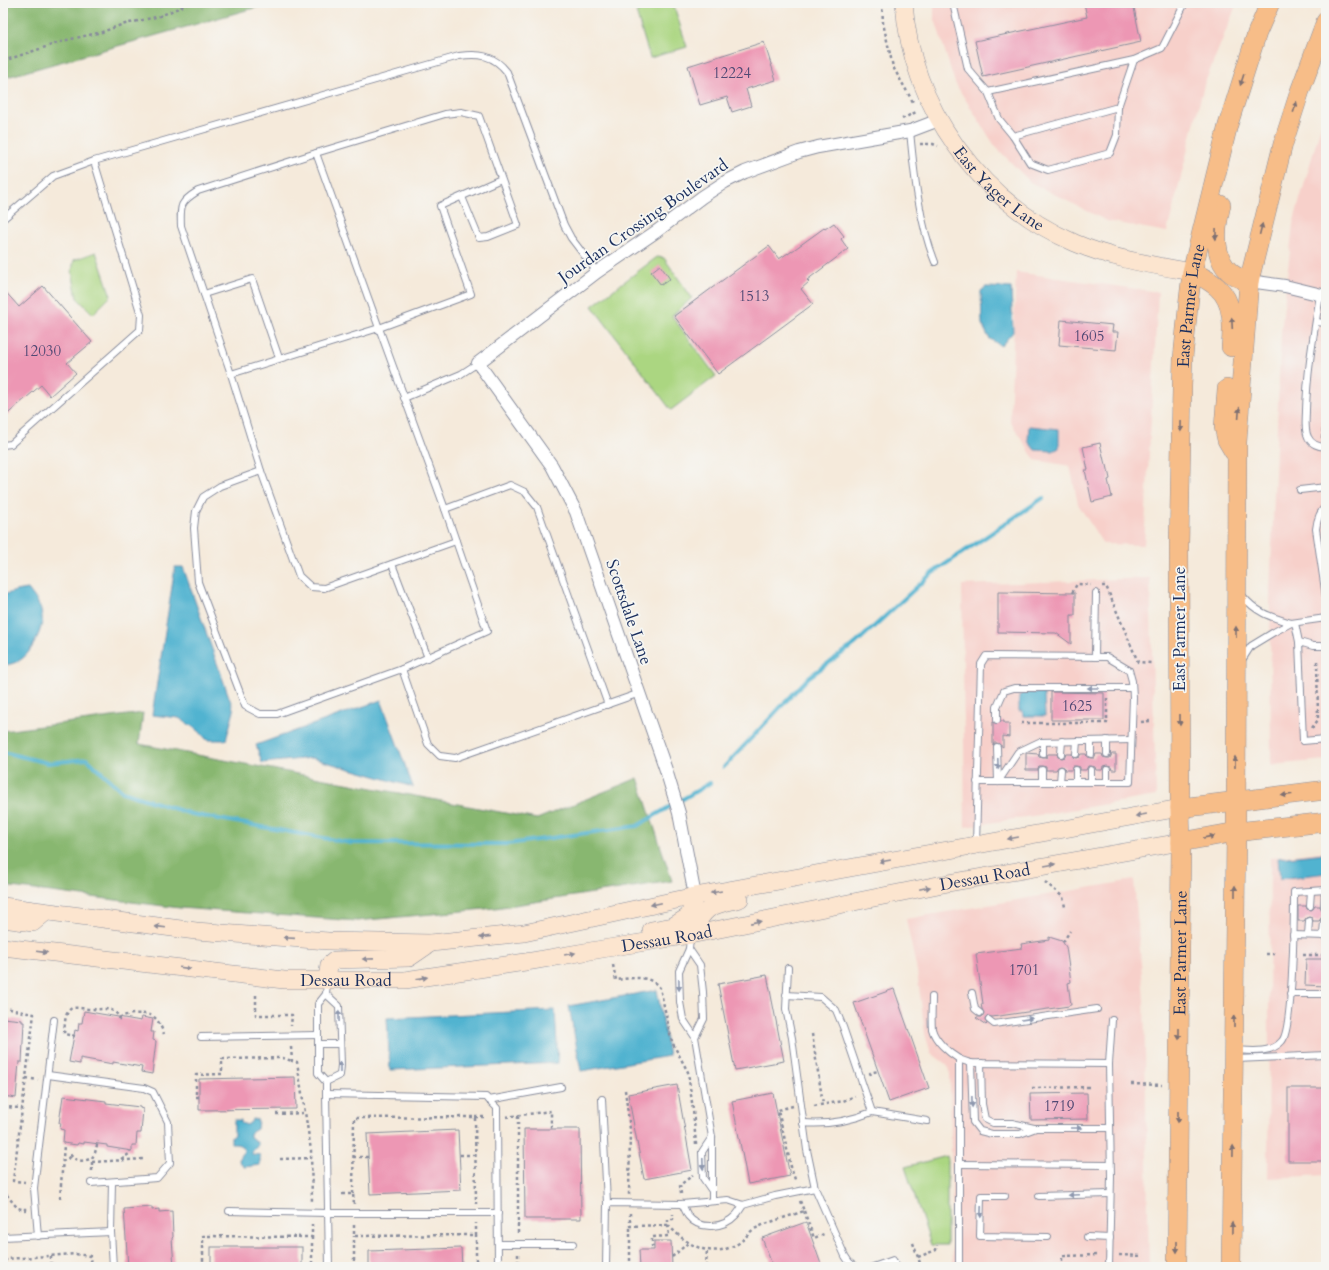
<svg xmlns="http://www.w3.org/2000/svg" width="1329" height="1270" font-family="Cardo,serif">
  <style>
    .built { fill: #f7d0ca }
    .green { fill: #abd681; stroke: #638270 }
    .forest { fill: #88b76f; stroke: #527366 }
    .water { fill: #51b3d0; stroke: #367197 }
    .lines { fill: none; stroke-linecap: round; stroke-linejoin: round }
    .stream { stroke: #51b3d0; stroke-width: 4 }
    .building { fill: #ed97b4 }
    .lane-casing { stroke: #888c9c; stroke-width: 8 }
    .street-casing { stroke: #888c9c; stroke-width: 14 }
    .secondary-casing { stroke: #888c9c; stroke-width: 18 }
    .primary-casing { stroke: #888c9c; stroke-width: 20 }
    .path { stroke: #888c9c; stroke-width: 2.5; stroke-dasharray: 3 3; stroke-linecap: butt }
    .lane { stroke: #fff; stroke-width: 6 }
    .street { stroke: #fff; stroke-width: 12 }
    .secondary { stroke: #fce5cf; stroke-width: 17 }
    .primary { stroke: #f7bd88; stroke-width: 19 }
    .oneway { fill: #7e6f71 }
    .oneway2 { fill: #8d97ae }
    .oneway3 { fill: #8c8a96 }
    .labels { text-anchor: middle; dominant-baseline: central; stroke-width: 3.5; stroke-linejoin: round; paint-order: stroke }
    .number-label { font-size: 15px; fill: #504974 }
    .street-label { font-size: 17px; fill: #1b2f5e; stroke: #f6f6f2 }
  </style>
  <rect width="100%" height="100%" fill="#f6f6f2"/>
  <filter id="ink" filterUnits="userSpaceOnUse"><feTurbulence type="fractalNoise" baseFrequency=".025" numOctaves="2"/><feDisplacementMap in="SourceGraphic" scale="8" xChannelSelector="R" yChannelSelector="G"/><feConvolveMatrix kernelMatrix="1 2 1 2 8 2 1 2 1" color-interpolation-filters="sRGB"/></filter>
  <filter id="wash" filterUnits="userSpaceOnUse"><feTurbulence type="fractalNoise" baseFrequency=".012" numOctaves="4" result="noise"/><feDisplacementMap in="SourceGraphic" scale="16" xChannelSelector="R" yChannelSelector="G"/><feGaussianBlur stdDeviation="0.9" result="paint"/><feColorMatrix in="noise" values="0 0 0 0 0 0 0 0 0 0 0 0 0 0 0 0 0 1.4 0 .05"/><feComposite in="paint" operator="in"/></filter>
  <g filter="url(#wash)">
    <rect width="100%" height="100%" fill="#f5eadb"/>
    <!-- built -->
    <g class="built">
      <path d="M934,3H1237L1204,85L1167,232L1107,221L1030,182L995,146L955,83L934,16Z"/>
      <path d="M1326,108V760L1271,765L1270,590L1281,333L1293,224Z"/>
      <path d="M1016,272L1158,292L1144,545L1103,544L1078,504L1070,466L1035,460L1010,421Z"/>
      <path d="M1150,578L1156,796L965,827L962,585Z"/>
      <path d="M1326,851V1175L1268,1178L1270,858Z"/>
      <path d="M1134,880L1144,999L1149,1267H953L950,1074L947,1065L931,1053L925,1034L917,971L906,919Z"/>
    </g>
    <!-- green -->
    <g class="green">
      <path d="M664,3H673L687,47L650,58L636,12Z"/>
      <path d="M96,252L111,296L93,314L77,298L72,271L74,260Z"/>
      <path d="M657,257L664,258L692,298L672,316L716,376L671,410L592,306Z"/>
      <path d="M947,1156V1245H931L905,1167Z"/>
    </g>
    <!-- forest -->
    <g class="forest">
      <path d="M3,3H272L3,78Z"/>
      <path d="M143,713L139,744L537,819L638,778L672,881L495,908L357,921L180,908L3,886V731Z"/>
    </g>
    <!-- water -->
    <g class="water">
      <path d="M986,287L1011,288L1013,332L1001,346L989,338L982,324L981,291Z"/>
      <path d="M1029,426L1059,429V448L1053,451L1035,450L1028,441Z"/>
      <path d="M175,567H183L234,711L226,740H207L199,731L179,718L152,715Z"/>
      <path d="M28,589C35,598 41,605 42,616C44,627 32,651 23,658C18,662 10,665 3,665V595L16,591Z"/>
      <path d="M1023,692L1044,693L1045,716H1023V711H1019V696Z"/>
      <path d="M381,700L413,787L312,758L262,763L256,745Z"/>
      <path d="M1326,853V873L1280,879L1278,858Z"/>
      <path d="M657,990L669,1056L581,1071L569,1006Z"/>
      <path d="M555,1010L558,1063L390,1070L387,1018Z"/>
      <path d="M252,1119L258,1120L257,1129L250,1133V1137L256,1141L258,1145L252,1152V1154L260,1155V1165L244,1167L239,1161L240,1156L244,1151C242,1144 238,1144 231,1144V1137L234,1135V1120H241V1123L247,1125L251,1122Z"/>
    </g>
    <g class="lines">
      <!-- stream -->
      <g class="stream">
        <path d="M3,752L48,763L87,759L123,792L191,814L351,843L508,844L637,826L710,783"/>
        <path d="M724,767L809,677L855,644L931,574L1043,498"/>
      </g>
    </g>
    <g id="blocks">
      <!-- building -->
      <g class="building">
        <path d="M1084,3H1133L1141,42L983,77L975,41L1087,17Z"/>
        <path d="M764,42L776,80L746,89L751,106L732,112L727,97L700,105L688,66Z"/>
        <path d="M834,223L844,236L841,239L848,249L807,280L809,282L801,289L813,304L718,374L674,316L769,246L779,259L788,253V254L824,228L825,229Z"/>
        <path d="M660,265L670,279L661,285L651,272Z"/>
        <path d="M43,286L92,342L67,363L76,373L50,396L41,385L3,418V289L19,307Z"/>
        <path d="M1061,320L1113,325L1112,332H1118L1116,350L1059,345Z"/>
        <path d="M1100,443L1105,465H1107L1110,479L1108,480L1112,497L1092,502L1085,470H1088L1083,447Z"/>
        <path d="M998,592L1075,593V615H1071V644L1056,633L998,632Z"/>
        <path d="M1051,692L1104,693V720H1051Z"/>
        <path d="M1001,721H1004V723H1009V737L1003,736V747L997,743H994L993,746V722L997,724Z"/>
        <path d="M1026,753L1038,754L1039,757L1043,758H1046L1048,754H1057L1058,757L1061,758L1064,757L1066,754H1072L1073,757L1076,758L1079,757L1081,754H1086L1087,757L1091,758H1094L1096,754H1102L1103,757L1107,758H1110L1112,754H1116V770H1112L1111,767L1107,766L1103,767L1102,770H1096L1095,767L1091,766H1088L1086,770H1080V767L1076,766H1073L1072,770H1065L1064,767L1061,766L1058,767L1056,770H1046V767L1042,766H1039L1038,770H1026Z"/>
        <path d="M1298,906H1306L1307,909L1310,910L1313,909L1315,906H1320L1322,910H1326V917H1322L1319,921H1313L1312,918L1309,917L1306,918L1304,921H1298Z"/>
        <path d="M1049,937L1062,941L1066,947L1071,982L1068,983L1071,1005H1069V1006L992,1017L988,1016L985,1019L987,1024L986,1025L976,1018L977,1017H982L984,1013L982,1009L981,1004H983L976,954L1022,948L1021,944L1049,940Z"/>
        <path d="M1306,959H1326V986L1305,985Z"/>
        <path d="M767,975L784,1061L735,1070L718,984Z"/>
        <path d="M894,989L929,1088L889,1102L854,1003Z"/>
        <path d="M84,1011L141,1021L142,1017L153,1019L151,1032H154L153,1040L156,1041L152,1074L141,1072L142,1067L113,1062V1064L80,1058V1064L69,1062L75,1030L78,1031L79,1023H82Z"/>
        <path d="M3,1018L22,1020V1022H24L22,1062H19L16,1098L3,1096Z"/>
        <path d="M295,1077L296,1109L199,1110V1079Z"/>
        <path d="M677,1085L692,1170L644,1179L628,1094Z"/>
        <rect x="1288" y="1088" width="38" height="73"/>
        <path d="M773,1093L790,1176L748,1184L732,1101Z"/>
        <path d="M1087,1093L1088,1119L1031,1120L1030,1094Z"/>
        <path d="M63,1096L106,1101V1103L140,1107V1108L143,1109L141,1133H137L136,1145H132V1151L107,1147V1145L84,1142V1144L78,1143L77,1145L63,1143L64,1130L60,1129L61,1123H59Z"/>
        <path d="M524,1129H580L581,1219H525Z"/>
        <path d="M458,1130L461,1190L370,1194L367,1134Z"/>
        <path d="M152,1207V1210L159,1209V1212L172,1211L173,1237L172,1238L174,1267H128L124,1209Z"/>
        <path d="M806,1222L822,1267H773L762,1238Z"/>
        <path d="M654,1241H671L672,1267H640L639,1250H654Z"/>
        <rect x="211" y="1247" width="91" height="20"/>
        <path d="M461,1248L462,1267H369V1251Z"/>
      </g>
    </g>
  </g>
  <g filter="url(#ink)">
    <use href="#blocks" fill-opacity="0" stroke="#888c9c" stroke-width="1"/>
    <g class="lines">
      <!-- lane casing -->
      <g class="lane-casing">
        <g id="lane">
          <path d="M953,3L968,69L988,92L999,119L1013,136L1030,163L1048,170L1110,153L1117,135L1118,107L1134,60L1162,48L1185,3"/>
          <path d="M1254,3L1266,6"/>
          <path d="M988,92L1134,60"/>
          <path d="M910,131C914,174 919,222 935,262"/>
          <path d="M1013,136L1118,107"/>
          <path d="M316,153L445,114L461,112L479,116L518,225L488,237L479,238L462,197"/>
          <path d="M3,219L53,176L94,161L459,56C479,53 494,55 507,72L564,225L571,238L597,272"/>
          <path d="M204,294L252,279L279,358"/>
          <path d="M1320,295C1314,333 1307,371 1306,410C1306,419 1304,429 1308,437C1311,444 1319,447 1326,447"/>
          <path d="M1316,322L1326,323"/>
          <path d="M231,374L181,226C180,205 180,202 198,191L316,153L379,328L471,294L440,206L501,179"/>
          <path d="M404,398L461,374L478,363"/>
          <path d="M3,445L11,444L140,330L141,315L94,161"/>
          <path d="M261,471L299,576L311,587L324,588L456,541L445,509"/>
          <path d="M1300,490L1326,487"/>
          <path d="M1326,506C1319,512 1317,520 1316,529L1326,597"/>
          <path d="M392,564L428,658"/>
          <path d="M1242,595C1256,613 1271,617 1291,623"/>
          <path d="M1295,623L1299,642L1303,741L1326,739"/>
          <path d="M1299,642L1313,646H1326"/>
          <path d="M1095,657L1096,593"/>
          <path d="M1242,660L1251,646L1274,632L1291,623L1326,618"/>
          <path d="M402,669L487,631L456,541"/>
          <path d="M608,705L537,507L525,492L510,485L445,509L379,328L231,374L261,471L220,486L203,497L196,511L194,528L198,582L245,706L260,714H277L402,669L428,744L440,756L455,758L640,693"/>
          <path d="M997,720V707L1004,691L1014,688H1132"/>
          <path d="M1107,740V754"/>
          <path d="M1091,741V754"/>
          <path d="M997,747L998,782"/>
          <path d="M1043,754V742"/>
          <path d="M1061,754L1062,741"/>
          <path d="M1076,754L1077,741"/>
          <path d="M1076,770V782"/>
          <path d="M1091,770V782"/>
          <path d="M1107,770V782"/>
          <path d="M998,782L1018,752L1039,742L1131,740"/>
          <path d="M1042,782V770"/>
          <path d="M1060,782L1061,770"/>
          <path d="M976,844L981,664L986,656L1107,657L1129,670L1132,681L1133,697L1130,782H977"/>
          <path d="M1310,906L1311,891"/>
          <path d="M1324,906L1325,890"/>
          <path d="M1293,935L1326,936"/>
          <path d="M1308,935L1309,921"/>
          <path d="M1323,936L1324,921"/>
          <path d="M690,937L689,949L679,971L680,1002L683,1019L695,1037L712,1137V1200"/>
          <path d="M689,949L700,965L703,992L704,1019L695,1037"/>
          <path d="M788,968L786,1009L792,1038L807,1150L815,1188"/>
          <path d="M327,982L326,994L318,1004V1073L326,1082V1094L329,1267"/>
          <path d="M972,993L975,1009L980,1013"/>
          <path d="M1290,994H1326"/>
          <path d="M786,995L821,997L836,1010L843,1027L872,1112C850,1121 827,1125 803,1123"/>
          <path d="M932,997C932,1008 931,1019 932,1029C935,1041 949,1053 959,1059C963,1061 968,1062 971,1063L1109,1064L1112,1020"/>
          <path d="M989,1020L994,1024L1097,1009"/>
          <path d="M201,1037L318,1035"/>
          <path d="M318,1044H340"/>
          <path d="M1236,1050C1250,1051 1271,1054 1282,1041C1293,1029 1294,916 1294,892L1326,890"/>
          <path d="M1236,1059L1326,1055"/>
          <path d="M971,1063L973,1122L980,1131L992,1134H1020L1036,1128H1110"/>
          <path d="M981,1063L982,1104L985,1119L993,1123H1012L1034,1128"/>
          <path d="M1109,1064L1111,1177L1109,1267"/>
          <path d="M48,1075L144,1088L153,1092L168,1122L170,1163L157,1178L91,1183"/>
          <path d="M326,1082L340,1075L341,1065L339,1006L326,994"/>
          <path d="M326,1094L486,1097L497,1108L498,1267"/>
          <path d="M602,1099L607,1203"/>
          <path d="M489,1100L561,1087"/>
          <path d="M872,1112L927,1121"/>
          <path d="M959,1164L1110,1165"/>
          <path d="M112,1182L111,1232L113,1267"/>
          <path d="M712,1191L703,1178L702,1152L712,1137"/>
          <path d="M1005,1196H981L980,1236L1048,1237"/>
          <path d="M1039,1196L1110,1194"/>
          <path d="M682,1204C684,1208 686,1212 688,1216C700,1231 724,1228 736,1215C739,1212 741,1208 743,1205"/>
          <path d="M229,1211L328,1213H498"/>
          <path d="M38,1236L34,1188L54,1020"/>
          <path d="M3,1237L111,1232"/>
          <path d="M1087,1237L1110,1238"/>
          <path d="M498,1244H573"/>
          <path d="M606,1267L607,1203L682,1204L728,1200L743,1205L775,1196L815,1188L845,1256L849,1262L855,1267"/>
          <path d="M873,1267L893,1260L896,1267"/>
          <path d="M959,1267V1059"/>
        </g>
      </g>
      <!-- street casing -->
      <g class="street-casing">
        <g id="street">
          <path d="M1249,281L1285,286L1326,296"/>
          <path d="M695,896L679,813L666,770L576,512L552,466L478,363L597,272L657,231L702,197L725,182L745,172L799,152L818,147L910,131L939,120"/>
        </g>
      </g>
      <!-- secondary casing -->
      <g class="secondary-casing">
        <g id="secondary">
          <path id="s1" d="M904,3C911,107 980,202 1075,243C1112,259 1153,265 1192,272"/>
          <path d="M3,906L196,931L328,941L431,943L524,933L695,896L1180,808"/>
          <path d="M3,919L33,923L46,912"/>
          <path d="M651,930L673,926L689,916L695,896"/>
          <path d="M691,935C705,906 709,906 740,899"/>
          <path id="s2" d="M3,947L284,980H405L532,961L608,948L690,935L943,884L1181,842"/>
          <path d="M327,980L329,965L335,960L409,958L431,943"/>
        </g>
      </g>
      <!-- primary casing -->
      <g class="primary-casing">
        <g id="primary">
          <path d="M1221,205C1214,234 1211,273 1249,281"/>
          <path d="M1192,272C1201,276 1210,281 1217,287C1234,302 1233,326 1231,347"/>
          <path d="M1227,389L1224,427L1227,440L1234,452"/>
          <path d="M1180,808L1326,790"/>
          <path d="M1181,842L1236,832L1326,822"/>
          <path id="s3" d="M1177,1267L1181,842L1180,808L1179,546L1182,387L1183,358L1189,298L1192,272L1228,125L1257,33L1270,3"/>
          <path d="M1231,1267L1236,832L1237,442L1249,281L1283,144L1300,91L1326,21"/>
        </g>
      </g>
      <!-- path -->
      <g class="path">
        <path d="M882,3L883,23L893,67L913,102"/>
        <path d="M3,61L67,40L102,32L121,25L160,16L190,3"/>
        <path d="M902,119L918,111"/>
        <path d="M920,144H933L938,146"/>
        <path d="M1325,331V353H1326"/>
        <path d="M1322,438L1326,396"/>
        <path d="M1102,586H1106L1138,662L1151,663"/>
        <path d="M1072,593L1077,584L1091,585"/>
        <path d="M1107,698V723"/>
        <path d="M1141,722L1150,721"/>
        <path d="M1021,723H1108"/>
        <path d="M1312,728L1318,720L1317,659"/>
        <path d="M1045,882L1063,897L1065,907"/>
        <path d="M1063,942L1070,931"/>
        <path d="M1266,954H1277"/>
        <path d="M1303,955H1326"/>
        <path d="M613,965L616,980C632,978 649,974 660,988L672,1042L688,1072L693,1110L696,1144"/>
        <path d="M256,995V1015H292L291,1026"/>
        <path d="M3,1008C14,1009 23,1013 34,1014L13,1181L25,1182"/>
        <path d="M119,1018C126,1013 148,1012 154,1017C159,1021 162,1029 164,1034"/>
        <path d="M812,1034L823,1104"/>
        <path d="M75,1036L64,1034C65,1025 64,1012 72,1008C79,1007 84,1009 91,1009C106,1010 116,1005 121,1023"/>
        <path d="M291,1047L292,1061L297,1062L311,1150L312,1203"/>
        <path d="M871,1075L870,1073L878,1071"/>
        <path d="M26,1078L38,1080"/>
        <path d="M1131,1084L1162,1085"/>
        <path d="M1032,1088L1091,1087"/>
        <path d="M625,1090L630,1129L629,1195"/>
        <path d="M199,1097H196V1075L222,1074V1059L283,1058L292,1061"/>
        <path d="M793,1106L778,1110L792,1171L796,1182"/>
        <path d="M814,1106L843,1101L855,1096"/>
        <path d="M3,1107L22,1108"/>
        <path d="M276,1114L305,1113"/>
        <path d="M518,1116V1234"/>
        <path d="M475,1117H487"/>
        <path d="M506,1117L551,1111V1129"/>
        <path d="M460,1155H476"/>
        <path d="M353,1157H368"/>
        <path d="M121,1159L129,1154L130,1151"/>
        <path d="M280,1159L311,1158"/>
        <path d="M62,1161C67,1160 69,1159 70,1154C75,1162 84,1162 92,1158L95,1153L98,1141"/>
        <path d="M92,1162L144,1159"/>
        <path d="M92,1171V1161"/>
        <path d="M3,1190L14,1204L18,1208L25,1210V1207"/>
        <path d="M342,1194H353L354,1204"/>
        <path d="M353,1194L354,1118L475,1117L476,1204"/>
        <path d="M681,1194L680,1185L693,1175"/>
        <path d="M60,1198L64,1145"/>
        <path d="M804,1211L814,1238L824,1234"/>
        <path d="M630,1213V1226L668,1225V1219H673V1214"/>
        <path d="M354,1225V1236L476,1235V1223"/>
        <path d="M668,1225C688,1246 711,1260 739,1243C745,1239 749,1232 754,1229C770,1221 788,1217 804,1211L800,1201"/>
        <path d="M312,1237V1267"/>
        <path d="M913,1243L921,1266"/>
        <path d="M654,1246H652V1237L669,1236L668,1226"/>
        <path d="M518,1254V1267"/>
        <path d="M1119,1255L1143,1256"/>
        <path d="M51,1256V1267"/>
        <path d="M672,1257L688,1243"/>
        <path d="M918,1257L936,1250L937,1245"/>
        <path d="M518,1264H553V1267"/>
        <path d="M4,1267V1262L7,1259L75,1254L90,1256L91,1267"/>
        <path d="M203,1267V1236L312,1237V1224"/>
        <path d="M354,1267V1236"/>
        <path d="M476,1267V1235"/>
        <path d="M630,1267V1226"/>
        <path d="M706,1267L707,1250"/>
        <path d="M1062,1267V1256L1099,1255"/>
      </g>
      <!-- lane -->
      <use href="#lane" class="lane"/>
      <!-- street -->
      <use href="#street" class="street"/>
      <!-- secondary -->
      <use href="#secondary" class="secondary"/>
      <!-- primary -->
      <use href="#primary" class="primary"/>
    </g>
    <!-- one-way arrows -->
    <defs><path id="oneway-solid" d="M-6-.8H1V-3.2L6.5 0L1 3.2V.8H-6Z"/></defs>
    <g class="oneway">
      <use href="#oneway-solid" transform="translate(1242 80) rotate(108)"/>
      <use href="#oneway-solid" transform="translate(1295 107) rotate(-73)"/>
      <use href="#oneway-solid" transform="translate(1261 229) rotate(-76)"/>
      <use href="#oneway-solid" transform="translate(1216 234) rotate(91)"/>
      <use href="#oneway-solid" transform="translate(1232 323) rotate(-93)"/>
      <use href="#oneway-solid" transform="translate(1239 413) rotate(-86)"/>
      <use href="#oneway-solid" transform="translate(1181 426) rotate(91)"/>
      <use href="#oneway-solid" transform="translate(1236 632) rotate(-90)"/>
      <use href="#oneway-solid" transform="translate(1180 720) rotate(90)"/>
      <use href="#oneway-solid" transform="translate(1235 762) rotate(-90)"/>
      <use href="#oneway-solid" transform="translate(1287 795) rotate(173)"/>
      <use href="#oneway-solid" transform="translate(1209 837) rotate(-10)"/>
      <use href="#oneway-solid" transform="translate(1235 891) rotate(-90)"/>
      <use href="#oneway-solid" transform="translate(1234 1021) rotate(-90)"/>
      <use href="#oneway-solid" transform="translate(1179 1034) rotate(90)"/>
      <use href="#oneway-solid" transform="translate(1178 1117) rotate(90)"/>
      <use href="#oneway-solid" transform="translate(1233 1151) rotate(-89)"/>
      <use href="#oneway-solid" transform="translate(1232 1228) rotate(-89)"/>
      <use href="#oneway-solid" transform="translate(1177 1247) rotate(90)"/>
    </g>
    <g class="oneway2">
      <use href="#oneway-solid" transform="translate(1093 688) rotate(180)"/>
      <use href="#oneway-solid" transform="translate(998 764) rotate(88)"/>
      <use href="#oneway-solid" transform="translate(679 985) rotate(89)"/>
      <use href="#oneway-solid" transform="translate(339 1016) rotate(-91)"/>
      <use href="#oneway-solid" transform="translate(1027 1019) rotate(-9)"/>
      <use href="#oneway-solid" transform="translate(340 1067) rotate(-90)"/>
      <use href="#oneway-solid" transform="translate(972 1102) rotate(89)"/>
      <use href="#oneway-solid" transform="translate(1076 1128)"/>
      <use href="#oneway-solid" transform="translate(703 1164) rotate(88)"/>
      <use href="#oneway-solid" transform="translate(1074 1195) rotate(178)"/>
      <use href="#oneway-solid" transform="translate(981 1212) rotate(92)"/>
    </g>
    <g class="oneway3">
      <use href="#oneway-solid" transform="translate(1141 815) rotate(170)"/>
      <use href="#oneway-solid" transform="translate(1013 838) rotate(170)"/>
      <use href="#oneway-solid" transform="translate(885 861) rotate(170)"/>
      <use href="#oneway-solid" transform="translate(1050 865) rotate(-10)"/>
      <use href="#oneway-solid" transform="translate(925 888) rotate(-12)"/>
      <use href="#oneway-solid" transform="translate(716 892) rotate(170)"/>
      <use href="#oneway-solid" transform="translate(656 904) rotate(168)"/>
      <use href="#oneway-solid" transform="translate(756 922) rotate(-11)"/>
      <use href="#oneway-solid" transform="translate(160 927) rotate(-173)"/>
      <use href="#oneway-solid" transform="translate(485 937) rotate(174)"/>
      <use href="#oneway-solid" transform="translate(289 938) rotate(-176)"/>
      <use href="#oneway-solid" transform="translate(42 952) rotate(7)"/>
      <use href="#oneway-solid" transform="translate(570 954) rotate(-10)"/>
      <use href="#oneway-solid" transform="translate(368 959) rotate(179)"/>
      <use href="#oneway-solid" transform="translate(185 968) rotate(7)"/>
      <use href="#oneway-solid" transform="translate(422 978) rotate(-8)"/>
    </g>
  </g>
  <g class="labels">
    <!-- number labels -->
    <g class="number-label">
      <text x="732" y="73">12224</text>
      <text x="754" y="296">1513</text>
      <text x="1089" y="336">1605</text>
      <text x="42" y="351">12030</text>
      <text x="1077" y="706">1625</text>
      <text x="1024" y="970">1701</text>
      <text x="1059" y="1106">1719</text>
    </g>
    <!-- street labels -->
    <g class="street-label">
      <text stroke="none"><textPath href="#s1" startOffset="215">East Yager Lane</textPath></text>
      <text transform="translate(643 221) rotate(-35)">Jourdan Crossing Boulevard</text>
      <text stroke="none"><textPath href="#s3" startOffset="962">East Parmer Lane</textPath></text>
      <text transform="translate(629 612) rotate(71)">Scottsdale Lane</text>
      <text transform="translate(1179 629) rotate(-90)">East Parmer Lane</text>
      <text stroke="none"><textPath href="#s2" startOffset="993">Dessau Road</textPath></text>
      <text stroke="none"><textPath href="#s2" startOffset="669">Dessau Road</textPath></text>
      <text stroke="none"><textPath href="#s3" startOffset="314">East Parmer Lane</textPath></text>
      <text stroke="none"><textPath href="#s2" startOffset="345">Dessau Road</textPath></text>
    </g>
  </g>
  <!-- margin -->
  <rect width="1329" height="1270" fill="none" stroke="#f6f6f2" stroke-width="16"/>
</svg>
